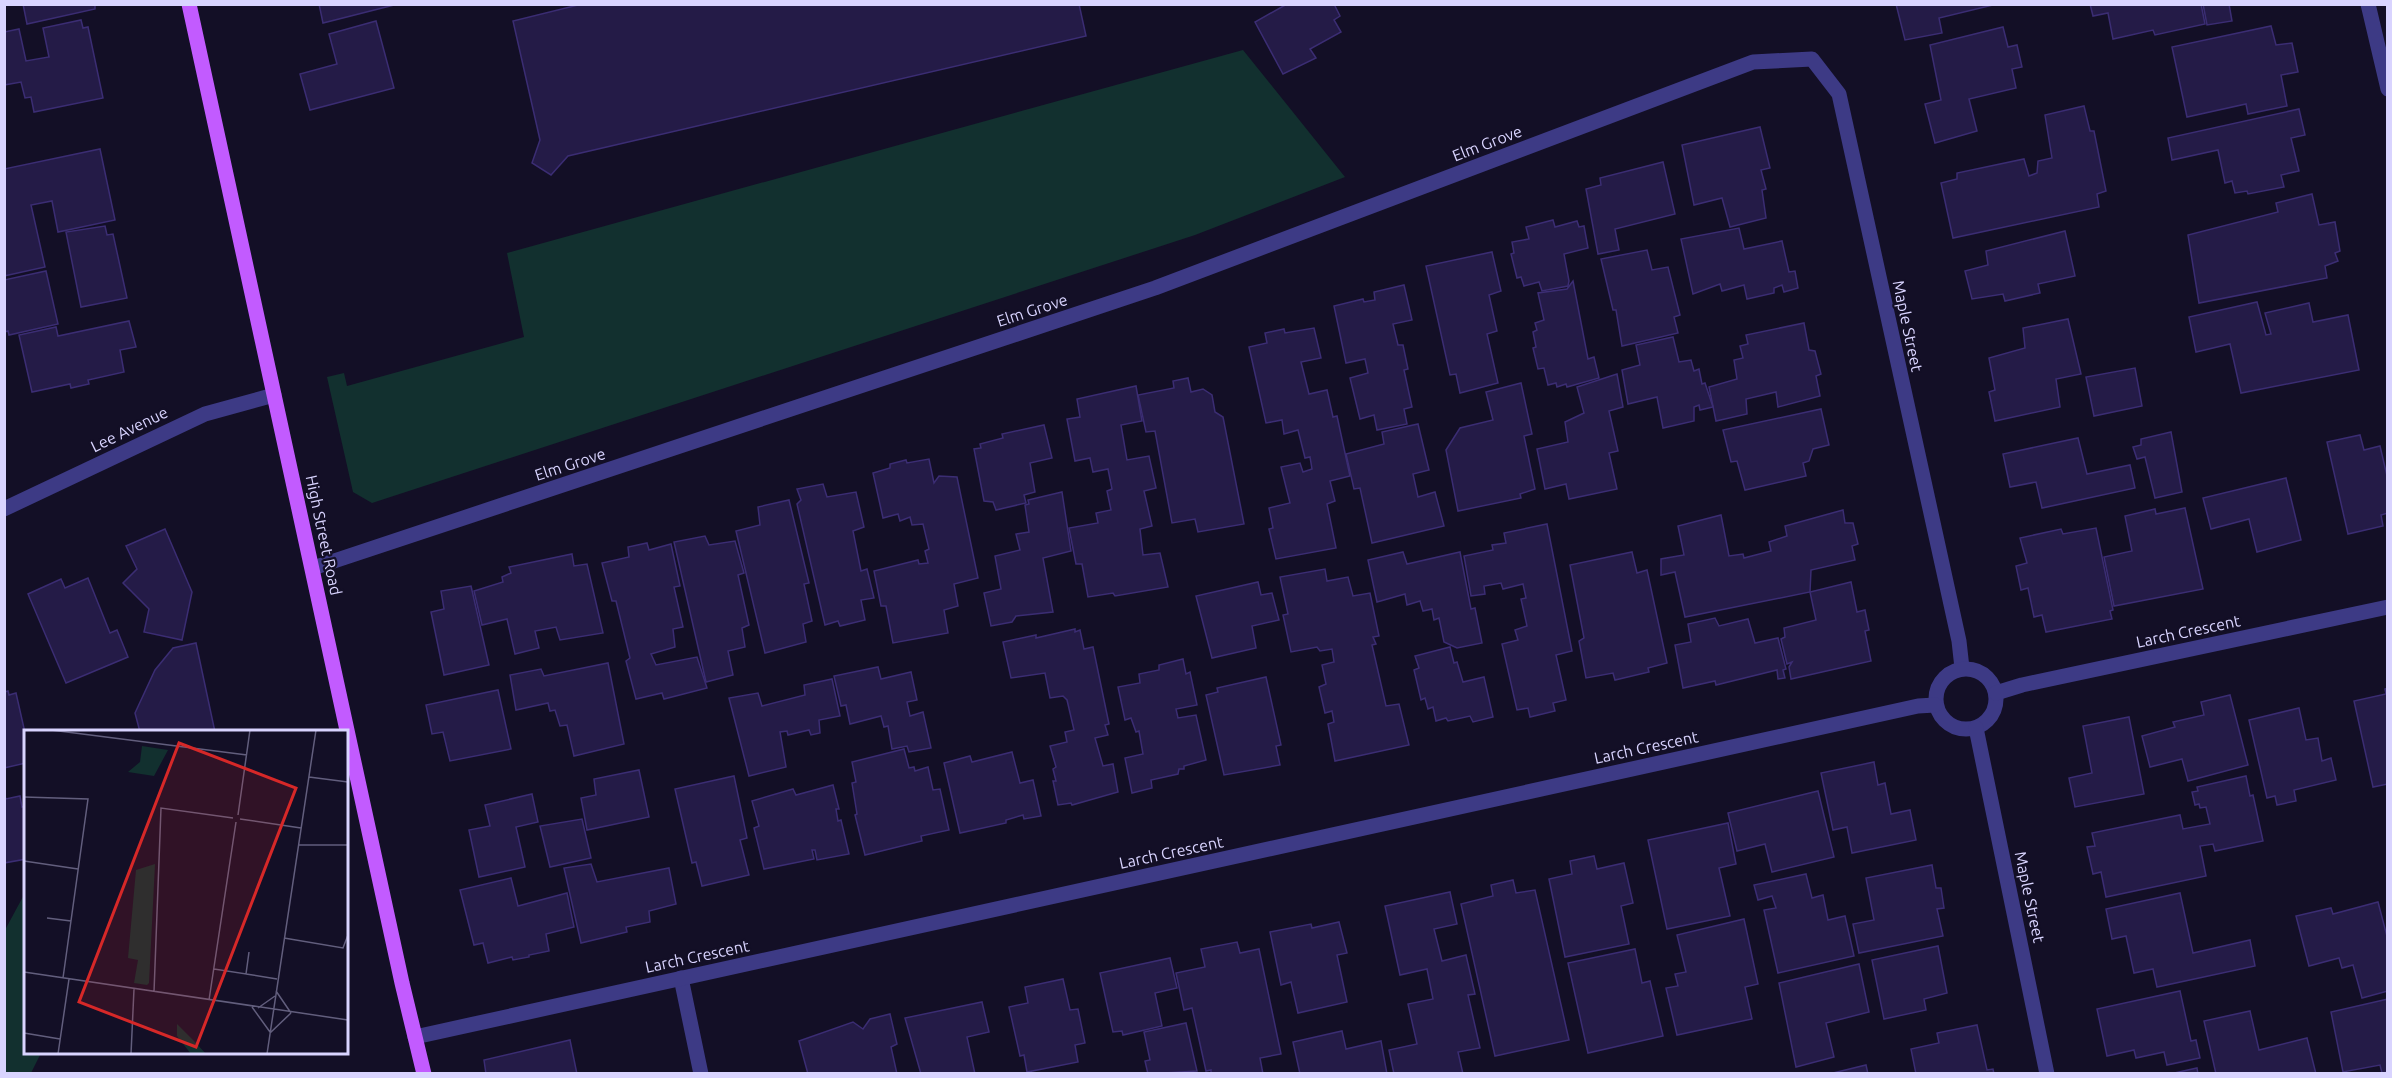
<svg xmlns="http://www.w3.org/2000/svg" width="2392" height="1078" font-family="Ubuntu,sans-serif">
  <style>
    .green { fill: #12302f }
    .building { fill: #241b47; stroke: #3b2d73; stroke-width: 1.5 }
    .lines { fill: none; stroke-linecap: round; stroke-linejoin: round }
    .lane { stroke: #3d3a85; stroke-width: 15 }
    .street { stroke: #3d3a85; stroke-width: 15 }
    .primary { stroke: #c25bff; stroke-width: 15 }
    .labels { text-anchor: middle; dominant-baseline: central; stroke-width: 4.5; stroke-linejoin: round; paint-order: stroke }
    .street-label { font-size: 16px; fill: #d9d4ff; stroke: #130f26 }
    .inset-road { fill: none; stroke: #625e7d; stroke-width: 1.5 }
    .view { fill: #d62828; fill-opacity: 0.15; stroke: #d62828; stroke-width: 3 }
    .inset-edge { fill: none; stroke: #d9d4ff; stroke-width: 3 }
  </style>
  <rect width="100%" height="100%" fill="#130f26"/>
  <!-- green -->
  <g class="green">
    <path d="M1243,50L1345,177L1195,235L372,503L353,492L327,377L344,373L347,386L524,337L507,253Z"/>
    <path d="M25,893L26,1052L41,1053L31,1073H5V930Z"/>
  </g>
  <!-- building -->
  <g class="building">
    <path d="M23,4H95V9L27,24Z"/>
    <path d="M319,4H398L323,23Z"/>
    <path d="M582,4H1079L1086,36L568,156L551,175L532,163L540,140L513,21Z"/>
    <path d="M1287,4H1334L1340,16L1334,20L1341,32L1310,49L1316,58L1283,74L1255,22Z"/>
    <path d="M1896,4H1997L1939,18L1942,33L1905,40Z"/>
    <path d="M2090,4H2201L2205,24L2155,35L2153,30L2113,39L2108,13L2093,16Z"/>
    <path d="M2203,4H2229L2232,21L2207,25Z"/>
    <path d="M81,20L83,28L88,27L103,98L34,112L31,97L25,98L21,82L4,85V32L19,29L26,61L49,57L43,28Z"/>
    <path d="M376,21L394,88L310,110L300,74L337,64L329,34Z"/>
    <path d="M2271,26L2276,45L2292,43L2298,72L2281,75L2287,106L2248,114L2246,104L2187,117L2172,47Z"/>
    <path d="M2003,27L2008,47L2017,45L2022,67L2012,69L2016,88L1969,99L1977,131L1935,143L1925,104L1941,100L1930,45Z"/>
    <path d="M2084,106L2090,131H2094L2106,191L2097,194L2099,207L1953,238L1941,183L1957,179V173L2024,159L2029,176L2037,173L2038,161L2052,158L2045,115Z"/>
    <path d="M2299,109L2305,135L2291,138L2299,171L2281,175L2284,187L2248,194L2247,191L2235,193L2232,181L2225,183L2218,150L2172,160L2168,138Z"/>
    <path d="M1760,127L1770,168L1761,170L1766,189L1762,190L1766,218L1730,227L1722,198L1694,205L1682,145Z"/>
    <path d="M100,149L115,220L58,232L52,201L31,205L45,267L4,276V169Z"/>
    <path d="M1663,162L1675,214L1615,229L1619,250L1598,254L1586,189L1601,185L1600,178Z"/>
    <path d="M2312,194L2319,225L2335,222L2340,251L2335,253L2338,261L2325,266L2327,278L2199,303L2188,235L2278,212L2276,203Z"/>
    <path d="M1553,220L1555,227L1577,221L1579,227L1584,226L1588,248L1564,254L1569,281L1568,286L1542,291L1539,282L1524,286L1521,277L1517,278L1511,254L1514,253L1512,242L1529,239L1526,227Z"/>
    <path d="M105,226L107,235L113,234L127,298L81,307L66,232Z"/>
    <path d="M1739,228L1744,249L1782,241L1789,272L1795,271L1798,288L1784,292L1782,285L1774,288V293L1747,299L1744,285L1722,291L1720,284L1693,294L1681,239Z"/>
    <path d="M2065,231L2075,276L2038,284L2040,293L2005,301L2003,294L1972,299L1965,271L1988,265L1986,251Z"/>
    <path d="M1647,250L1652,270L1668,267L1680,315L1674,317L1678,333L1622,346L1616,310H1613L1601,259Z"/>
    <path d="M1492,252L1501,291L1489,295L1497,331L1487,334L1498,383L1460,393L1456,374L1450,375L1426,266Z"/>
    <path d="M46,271L58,324L9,335L8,331L4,332V280Z"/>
    <path d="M1573,281L1588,359L1594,357L1599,378L1567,387L1566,384L1557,387L1556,383L1548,385L1544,368L1538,369L1533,348L1536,347L1533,332L1537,330L1535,323L1544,320L1538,293L1567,289Z"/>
    <path d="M1404,285L1412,320L1393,324L1398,345H1403L1408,369L1404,370L1412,407L1404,409L1407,424L1377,430L1374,415L1360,419L1350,378L1368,373L1365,359L1346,363L1334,306L1363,299L1364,302L1375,300L1374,292Z"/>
    <path d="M2257,302L2266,335L2271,334L2265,313L2309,303L2313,322L2348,315L2359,370L2241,393L2230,344L2196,352L2189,317Z"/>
    <path d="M2068,319L2081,374L2056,379L2060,407L1995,421L1989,392L1995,390L1989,358L2025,348L2023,328Z"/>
    <path d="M129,321L136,347L120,350L124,372L88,380L89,384L71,388L70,384L32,392L19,335L56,327L58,336Z"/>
    <path d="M1804,323L1809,350L1815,351L1821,374L1816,376L1820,396L1778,407L1776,392L1746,399L1747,414L1716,421L1709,387L1737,379L1734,360L1743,358L1740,346L1748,344L1746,335Z"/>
    <path d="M1314,328L1321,358L1301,362L1309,394L1327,390L1333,417L1337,416L1350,476L1330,481L1335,501L1327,504L1336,548L1276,559L1269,529L1273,528L1269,508L1290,503L1281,467L1300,463L1303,472L1312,469L1310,457L1305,458L1298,430L1284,434L1282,420L1266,423L1249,347L1267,343L1265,333L1284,329L1285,333Z"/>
    <path d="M1673,337L1679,362L1691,360L1694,371L1699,369L1702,384L1705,383L1713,407L1700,410L1699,405L1694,407V421L1663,428L1657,397L1628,404L1622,370L1640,365L1636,345Z"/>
    <path d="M2135,368L2142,406L2094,416L2086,377Z"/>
    <path d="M1617,374L1623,407L1609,411L1618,451L1609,453L1617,489L1569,499L1566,484L1545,489L1537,449L1568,442L1565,422L1584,413L1577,387Z"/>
    <path d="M1188,378L1191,392L1203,389L1212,395L1215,412L1223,417L1244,524L1198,532L1195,519L1172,523L1155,431L1146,432L1138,395L1174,388L1173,381Z"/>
    <path d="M1521,383L1532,434L1524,436L1535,489L1520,494L1521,498L1458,511L1446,450L1460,428L1493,420L1486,392Z"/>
    <path d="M1136,386L1142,421L1121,425L1127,460L1149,456L1156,488L1144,491L1152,526L1140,529L1143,555L1160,553L1168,587L1115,596L1113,593L1088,597L1082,564H1076L1069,528L1098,523L1096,513L1111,510L1107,491L1112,489L1108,469L1093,472L1090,458L1075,461L1067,419L1080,417L1077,399Z"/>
    <path d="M1821,409L1829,445L1813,449L1809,461L1803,463L1806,476L1745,490L1737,461L1731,462L1723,430Z"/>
    <path d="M1418,424L1429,470L1413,474L1418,497L1435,492L1444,526L1372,543L1360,488L1354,489L1346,454L1384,444L1382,432Z"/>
    <path d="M1044,425L1052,458L1030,463L1035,492L1024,495L1026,503L996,510L993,502L984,501L974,449L981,448L980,444L1003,438L1002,434Z"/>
    <path d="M2171,432L2182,492L2155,498L2145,457L2137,459L2133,447L2141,445V439Z"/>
    <path d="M2360,435L2364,450L2380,446L2388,480V513L2381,515L2383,526L2348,534L2327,442Z"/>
    <path d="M2078,438L2087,474L2130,465L2135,488L2042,508L2036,482L2010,487L2003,454Z"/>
    <path d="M929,459L934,483L939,476L957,477L978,578L954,584L958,606L944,610L948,633L893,643L886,606H881L874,571L918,560L919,564L928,563L925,551L929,549L923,524L912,525L910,517L900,521L898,514L883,518L873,473L890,468V464L906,460L907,463Z"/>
    <path d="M2286,478L2301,540L2257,552L2249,519L2211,529L2203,498Z"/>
    <path d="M823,484L827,497L856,492L864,527L853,531L861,571L867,569L874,598L861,600L865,620L840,626L838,621L825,625L797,504L801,500L797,489Z"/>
    <path d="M1062,492L1071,551L1043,558L1053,612L1016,616L1012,622L991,626L984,593L1001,589L995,556L1020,550L1016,534L1029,532L1025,505L1029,504L1028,500Z"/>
    <path d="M789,500L809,583L804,584L812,621L803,624L806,642L765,653L736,531L760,525L758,507Z"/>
    <path d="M2185,508L2203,589L2114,606L2104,557L2132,551L2125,516L2155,509L2156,514Z"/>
    <path d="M1843,510L1845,523H1853L1858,544L1852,546L1855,560L1811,570L1810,592L1685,617L1675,572L1661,575V559L1684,555L1678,526L1721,515L1729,556L1743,554L1744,558L1771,551L1769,542L1787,536L1785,526Z"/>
    <path d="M1547,524L1572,651L1556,655L1566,700L1553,703L1555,711L1530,717L1528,708L1517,710L1502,644L1518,640L1515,630L1527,626L1521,599L1526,598L1523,584L1503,589L1501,583L1484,586L1485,594L1471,596L1464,556L1493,550L1492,545L1506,543L1504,533Z"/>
    <path d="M2096,528L2113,610L2110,611L2112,619L2046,632L2042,615L2034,617L2028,588L2021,590L2016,566L2027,563L2020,538L2061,529L2063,534Z"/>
    <path d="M165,529L192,592L182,640L144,632L149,609L123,583L137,569L126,546Z"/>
    <path d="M705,536L709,545L735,541L744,573L738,575L749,625L742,628L745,647L728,651L733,675L706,682L674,542Z"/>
    <path d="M647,543L649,550L671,544L680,586L674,587L683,627L673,629L675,647L651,654L656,665L697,657L707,688L664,699L662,693L636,699L626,661L630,658L616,601H612L602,563L629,557L628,547Z"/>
    <path d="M1403,552L1407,564L1460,552L1471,609L1475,608L1482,643L1457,648L1444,642L1439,618L1434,620L1432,609L1423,611L1420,601L1407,605L1405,594L1377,602L1368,560Z"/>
    <path d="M1632,552L1637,573L1647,570L1667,663L1648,668L1649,672L1615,680L1613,673L1586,678L1579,641L1584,638L1570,565Z"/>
    <path d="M572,554L574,566L587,564L603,633L560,640L556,627L535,631L539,648L515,654L507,619L482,625L474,591L503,582L502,577L511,573L509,567Z"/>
    <path d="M1325,569L1327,581L1348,577L1353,596L1370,593L1379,636L1373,637L1376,644L1372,645L1386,706L1399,704L1409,745L1335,761L1328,724L1334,722L1332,711L1325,713L1319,687L1326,684L1322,665L1334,662L1332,649L1320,651L1317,647L1291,652L1283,615L1288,614L1280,577Z"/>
    <path d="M88,578L110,633L117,630L128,657L66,683L28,594L61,579L65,588Z"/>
    <path d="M1258,582L1261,595L1272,593L1279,620L1252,626L1256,648L1212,658L1196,596Z"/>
    <path d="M1851,582L1857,612L1865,610L1869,630L1865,631L1871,661L1791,679L1789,667L1792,662L1787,664L1781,639L1785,637L1784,628L1816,620L1810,592Z"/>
    <path d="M471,586L489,665L444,675L431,612L444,609L441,591Z"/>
    <path d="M1715,618L1719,626L1748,619L1755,643L1778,638L1786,669L1783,670L1785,678L1778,679L1777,670L1716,685L1715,681L1683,688L1675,645L1691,642L1688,624Z"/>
    <path d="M1075,629V632L1080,630L1084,649L1093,647L1109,724L1105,725L1108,735L1095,738L1103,766L1113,764L1118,792L1072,805L1071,803L1058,805L1053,781H1056L1053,769L1056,767L1050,746L1067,742L1065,732L1074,730L1067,700L1063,696L1050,698L1045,673L1011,678L1003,642L1036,635V638Z"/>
    <path d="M196,643L215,732H140L135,713L155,670L173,648Z"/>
    <path d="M1450,647L1454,663L1457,662L1463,682L1484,677L1493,717L1473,722L1470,716L1448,721L1446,718L1436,721L1433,707L1428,709L1425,698L1421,700L1414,670L1419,668L1415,656Z"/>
    <path d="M1183,659L1186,674L1190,672L1197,705L1176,709L1178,718L1196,715L1206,760L1184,766V769H1179L1178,774L1151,780L1152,788L1132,793L1125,758L1143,754L1139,731L1136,732L1131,718L1125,720L1118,687L1140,683L1139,674L1159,670V665Z"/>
    <path d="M608,663L624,744L574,756L567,725L560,726L555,710L550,711L548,703L516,710L510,675L541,669L544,676Z"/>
    <path d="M878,667L881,679L911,672L917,700L907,702L910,716L923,712L931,748L909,752L907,746L892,749L888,726L884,727L881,716L850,724L846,705L841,706L834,676Z"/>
    <path d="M1266,677L1281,745L1276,746L1280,765L1224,775L1206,695L1218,692L1217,688Z"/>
    <path d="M832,679L840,716L819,720L820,733L811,735L809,730L788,735L787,731L780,732L786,767L749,776L729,698L758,693L762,706L805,695L804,685Z"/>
    <path d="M2388,688V784L2373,787L2354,701L2386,694L2385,689Z"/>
    <path d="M498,690L511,749L450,761L443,732L432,734L426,705Z"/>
    <path d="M8,691L9,695L16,693L26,737V763L4,768V692Z"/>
    <path d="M2230,695L2248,765L2188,781L2182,759L2150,767L2142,736L2175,727L2173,722L2204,715L2201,702Z"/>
    <path d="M2299,708L2306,740L2318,738L2322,761L2331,758L2336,780L2294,790L2296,801L2277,805L2275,796L2267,798L2249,720Z"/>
    <path d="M2129,717L2144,794L2075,807L2069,778L2092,773L2083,726Z"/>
    <path d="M904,749L909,768L914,767L915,771L928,767L933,790L940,789L949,830L921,836L922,841L865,855L855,815L857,814L852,783L856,782L852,762Z"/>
    <path d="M1012,752L1020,783L1033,780L1041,816L1024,819L1023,815L1006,820V823L960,833L944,763L970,756L972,762Z"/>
    <path d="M1874,762L1878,785L1885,783L1891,814L1910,810L1916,840L1852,853L1847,827L1833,830L1821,773Z"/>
    <path d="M639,770L649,817L587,830L581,798L596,795L594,779Z"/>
    <path d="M734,776L747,838L740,840L749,875L702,886L696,862L692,863L675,789Z"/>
    <path d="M2246,776L2250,796L2253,795L2263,841L2215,851L2213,844L2200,846L2206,876L2106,897L2101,872L2093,874L2087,847L2095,846L2092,833L2180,815L2183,829L2210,824L2206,807L2200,808L2199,804L2195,805L2192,792L2198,791L2197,787Z"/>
    <path d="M833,785L839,809H836L838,821L841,820L849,854L817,860L815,850H812L814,859L764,869L754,828L759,826L752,801L793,789L796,795Z"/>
    <path d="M1818,791L1834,857L1772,872L1765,844L1737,851L1728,813Z"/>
    <path d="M4,794L6,799L20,796L22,807L26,806V859L4,863Z"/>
    <path d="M532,794L538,822L516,827L525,867L479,877L469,830L490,826L485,805Z"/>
    <path d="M582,819L591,858L550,867L540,826Z"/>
    <path d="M1728,823L1736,864L1719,868L1730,916L1667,929L1648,840Z"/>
    <path d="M1594,856L1597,869L1624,863L1633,903L1621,906L1629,944L1565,957L1549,879L1572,874L1570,861Z"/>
    <path d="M591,864L597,882L669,868L676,904L649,911L650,922L626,927L627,932L581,943L564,868Z"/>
    <path d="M1932,865L1936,888H1941L1944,908L1937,909L1943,936L1859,953L1853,924L1874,920L1866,878Z"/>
    <path d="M1806,874L1812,898L1823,895L1828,920L1845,916L1854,956L1778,973L1764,910L1776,908L1772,896L1758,900L1754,885Z"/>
    <path d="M511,878L518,906L567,893L574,927L546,934L549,951L529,955V957L513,960L512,957L488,963L483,943L474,945L460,890Z"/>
    <path d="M1513,880L1516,893L1535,890L1569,1040L1495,1056L1461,904L1493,896L1491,885Z"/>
    <path d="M1450,892L1457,924L1434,929L1442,961L1466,955L1475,994L1468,995L1480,1048L1458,1052L1463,1074H1394L1389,1050L1417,1044L1408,1004L1433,999L1427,969L1400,975L1385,906Z"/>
    <path d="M2180,893L2193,953L2250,940L2255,966L2157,987L2153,969L2134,973L2126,936L2112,939L2106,909Z"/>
    <path d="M2378,902L2388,940V991L2362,998L2353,965L2342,968L2339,958L2309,966L2296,916L2331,908L2333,914Z"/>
    <path d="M1744,919L1758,984L1745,987L1752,1019L1677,1035L1666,988L1678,986L1675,974L1686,972L1677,935Z"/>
    <path d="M1339,922L1347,953L1337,955L1347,1002L1298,1013L1291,982L1281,985L1270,932L1311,924L1312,928Z"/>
    <path d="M1237,942L1240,953L1259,949L1281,1054L1260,1058L1263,1074H1211V1070L1206,1071L1192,1008L1184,1010L1176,973L1205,967L1201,949Z"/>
    <path d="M1938,946L1947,993L1924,999L1926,1010L1884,1019L1872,960Z"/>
    <path d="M1635,949L1642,983L1650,981L1663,1036L1588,1053L1568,963Z"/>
    <path d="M1170,958L1177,988L1155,993L1162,1026L1123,1035L1122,1031L1113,1032L1100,973Z"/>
    <path d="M1859,964L1869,1012L1826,1023L1834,1057L1796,1067L1779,983Z"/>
    <path d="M1063,979L1070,1010L1078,1009L1085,1043L1075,1045L1078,1062L1027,1072L1024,1055L1020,1056L1009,1007L1028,1003L1025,987Z"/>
    <path d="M2180,991L2191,1041L2196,1040L2200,1058L2167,1065L2164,1052L2136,1058L2134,1050L2107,1056L2097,1009Z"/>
    <path d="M2388,999V1072L2382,1073L2380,1065L2343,1072L2331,1012Z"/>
    <path d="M982,1002L989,1032L967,1037L975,1074H921L905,1018Z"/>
    <path d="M2250,1011L2259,1050L2307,1038L2316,1074H2216L2204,1021Z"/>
    <path d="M890,1014L897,1044L891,1047L897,1074H808L799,1041L853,1022L863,1029L870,1019Z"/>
    <path d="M1186,1023L1197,1071L1148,1074L1145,1061L1150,1060L1144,1032Z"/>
    <path d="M1977,1025L1987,1070L1993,1069L1994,1074H1916L1911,1049L1939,1043L1937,1033Z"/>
    <path d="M1342,1031L1346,1049L1381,1041L1387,1074H1300L1293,1042Z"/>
    <path d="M570,1040L577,1074H486L484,1060Z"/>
    <path d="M1866,1065L1868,1074H1829Z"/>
    <path d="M2197,1068L2198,1074H2170Z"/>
  </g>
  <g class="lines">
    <!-- lane -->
    <path class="lane" d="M681,978L701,1074"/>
    <!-- street -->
    <g class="street">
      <path d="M2368,4L2388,89"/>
      <path d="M4,509L205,414L274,395"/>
      <path d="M313,568L1155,288L1753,62L1812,59L1839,94L1959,641L1962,668"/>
      <circle cx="1966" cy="699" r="30"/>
      <path d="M1996,693L2022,685L2388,607"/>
      <path d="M1976,728L2047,1074"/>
      <path d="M415,1037L1918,706L1935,705"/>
    </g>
    <!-- primary -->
    <path class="primary" d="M189,4L402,983L424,1074"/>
  </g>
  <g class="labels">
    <!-- street labels -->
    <g class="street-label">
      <text transform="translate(1487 143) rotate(-21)">Elm Grove</text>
      <text transform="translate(1032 310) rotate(-18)">Elm Grove</text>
      <text transform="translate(1908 326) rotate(78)">Maple Street</text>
      <text transform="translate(129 429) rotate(-26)">Lee Avenue</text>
      <text transform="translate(570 464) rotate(-18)">Elm Grove</text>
      <text transform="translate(324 535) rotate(78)">High Street Road</text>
      <text transform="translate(2188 631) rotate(-12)">Larch Crescent</text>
      <text transform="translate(1646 747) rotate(-12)">Larch Crescent</text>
      <text transform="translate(1171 852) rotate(-12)">Larch Crescent</text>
      <text transform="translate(2030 897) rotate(78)">Maple Street</text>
      <text transform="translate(697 956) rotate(-12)">Larch Crescent</text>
    </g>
  </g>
  <!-- overview -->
  <g transform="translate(24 730)">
    <rect width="324" height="324" fill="#130f26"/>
    <path d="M118,16L144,20L130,46L104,42L116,32ZM131,134L125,253L123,255L110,253L114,230L104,228L112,140ZM153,294L170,311L182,324H167L153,306Z" fill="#12302f"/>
    <path class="inset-road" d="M27,0L223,25M285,47L324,52M0,67L64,69L39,248M214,85L226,0M216,89L277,98M274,115H324M0,131L54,139M23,188L47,191M260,208L319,218L324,205M190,239L222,244L225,222M0,242L324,290M222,244L253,249M252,261L267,283M130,262L137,78L209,88M185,270L212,92M228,277L246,302M234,278L251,266M0,303L36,309M246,303L267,283M34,324L45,249M107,324L110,259M243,324L292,0"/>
    <path class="view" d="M155,13L272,58L172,317L55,272Z"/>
    <rect width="324" height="324" class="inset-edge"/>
  </g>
  <!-- border -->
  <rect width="2392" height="1078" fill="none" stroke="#d9d4ff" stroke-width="12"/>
</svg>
